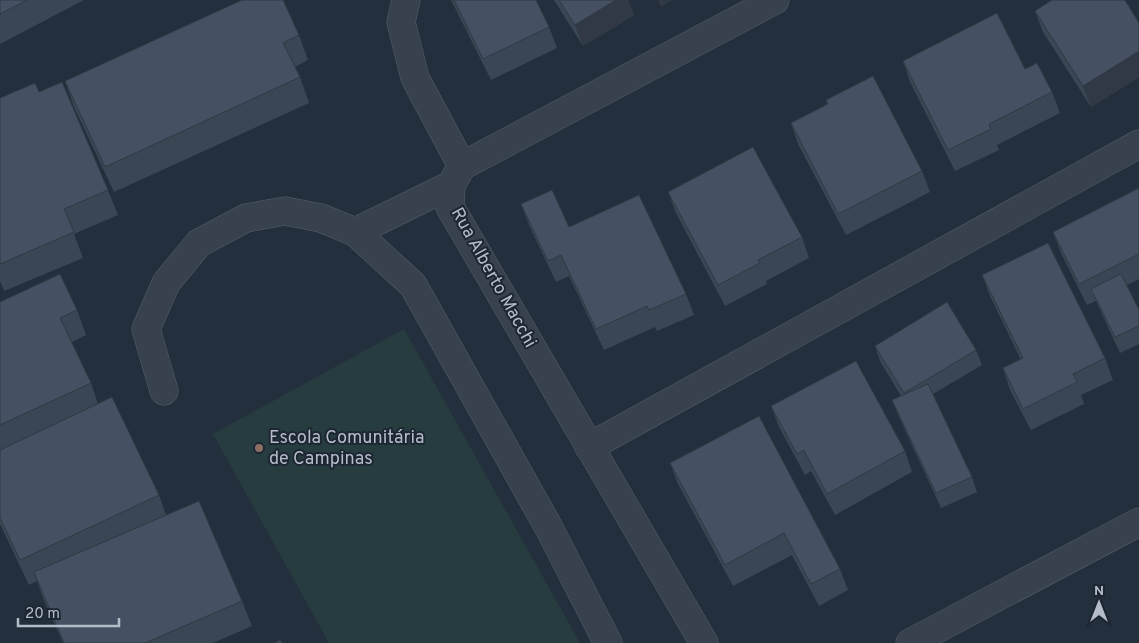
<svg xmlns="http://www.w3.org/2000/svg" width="1139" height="643" font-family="Overpass,sans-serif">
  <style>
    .pitch { fill: #263c3f }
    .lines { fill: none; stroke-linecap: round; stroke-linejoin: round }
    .minor-casing { stroke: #565f6c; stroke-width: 29 }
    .minor { stroke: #38414e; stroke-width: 28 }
    .wall { fill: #3b4654 }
    .shaded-wall { fill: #303945 }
    .building { fill: #455162; stroke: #303945 }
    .education-dot { fill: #8d6e63; stroke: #1d2633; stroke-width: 2 }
    .labels { text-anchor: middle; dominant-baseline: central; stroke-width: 4; stroke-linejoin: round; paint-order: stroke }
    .street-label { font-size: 18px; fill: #b4bcc9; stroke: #1d2633 }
    .poi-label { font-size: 18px; fill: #b4bcc9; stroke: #1d2633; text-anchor: start }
  </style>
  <rect width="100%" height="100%" fill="#242f3e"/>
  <!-- pitch -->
  <path class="pitch" d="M404,329L580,643H329L213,434Z"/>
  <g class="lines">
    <!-- minor casing -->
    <g class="minor-casing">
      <g id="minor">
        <path d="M406,0L401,22L415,78L462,166"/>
        <path d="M355,232L413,285L549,528L608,643"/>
        <path d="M164,391L146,329L166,283L199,243L246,218L285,211L321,218L355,232L451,185"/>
        <path d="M589,447L1139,144"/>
        <path d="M704,643L450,207L451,185L462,166L775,0"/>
        <path d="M910,643L1139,522"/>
      </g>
    </g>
    <!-- minor -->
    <use href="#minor" class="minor"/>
  </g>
  <!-- wall -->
  <g class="wall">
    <path d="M0,0H84L0,44Z"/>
    <path d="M451,0H536L549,27L557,48L491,80Z"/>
    <path d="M554,0H628L634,15L583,46Z"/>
    <path d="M1035,11L1139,23V77L1091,107L1043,32Z"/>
    <path d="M299,35L308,60L295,67L300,77L309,103L114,192L74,107L65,81Z"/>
    <path d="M903,61L1025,69L1052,92L1060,113L997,145L999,150L955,171L910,82Z"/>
    <path d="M39,92L108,190L118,215L74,234L83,258L4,291L0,281V98Z"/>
    <path d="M826,100L922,171L930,192L846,235L798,144L791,123L827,104Z"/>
    <path d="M1139,188V279L1127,285L1139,310V344L1120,353L1096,301L1087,305L1061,253L1053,232Z"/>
    <path d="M668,192L802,237L809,258L766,281L767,284L725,306L676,213Z"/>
    <path d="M521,204L569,227L686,294L694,315L657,331L655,327L604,350L569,276L556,282L529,225Z"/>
    <path d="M982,275L1105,358L1113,380L1081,395L1084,404L1031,430L1010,390L1003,368L1021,360L990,296Z"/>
    <path d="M0,302L77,310L86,335L72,342L91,383L98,404L159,495L166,515L242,601L252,626L213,643H63L43,598L37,581L29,585L0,524Z"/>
    <path d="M875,346L976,350L982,365L933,394L972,477L977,492L941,508L898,415L892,400L901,396L880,361Z"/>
    <path d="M771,406L905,451L912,472L835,515L811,471L805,475L779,427Z"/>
    <path d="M670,463L840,569L848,590L819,606L792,555L733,586L678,484Z"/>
  </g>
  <!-- shaded-wall -->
  <g class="shaded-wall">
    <path d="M616,0H628L634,15L583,46L575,25Z"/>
    <path d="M658,0H672L661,7Z"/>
    <path d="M1139,51V77L1091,107L1083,86Z"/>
  </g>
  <!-- building -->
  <g class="building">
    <path d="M0,0H27L0,14Z"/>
    <path d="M242,0H283L299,35L283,43L300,77L105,167L65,81Z"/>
    <path d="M454,0H536L549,27L483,59Z"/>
    <path d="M559,0H616L575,25Z"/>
    <path d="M1052,0H1125L1139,23V51L1083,86L1035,11Z"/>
    <path d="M997,13L1025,69L1037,63L1052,92L989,124L991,129L948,150L903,61Z"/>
    <path d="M873,76L922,171L838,214L791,123L828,104L826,100Z"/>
    <path d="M62,82L108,190L64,209L74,232L0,264V98L35,83L39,92Z"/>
    <path d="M753,147L802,237L758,260L760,263L718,285L668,192Z"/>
    <path d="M1139,188V254L1079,284L1053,232Z"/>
    <path d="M552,190L569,227L639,195L686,294L649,310L647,306L596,329L561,255L548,261L521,204Z"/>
    <path d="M1048,243L1105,358L1073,374L1077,382L1023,409L1003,368L1023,358L982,275Z"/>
    <path d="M60,274L77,310L60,318L91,383L0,425V302Z"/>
    <path d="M1121,274L1139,310V326L1115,337L1091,289Z"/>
    <path d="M947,302L976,350L904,393L875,346Z"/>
    <path d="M856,361L905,451L827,494L804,450L797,454L771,406Z"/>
    <path d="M928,384L972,477L936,493L892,400Z"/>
    <path d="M112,397L159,495L20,560L0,518V450Z"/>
    <path d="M759,416L840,569L811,584L784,533L725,565L670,463Z"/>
    <path d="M199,501L242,601L145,643H64L34,572Z"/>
    <path d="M280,640L282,643H275Z"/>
  </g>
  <!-- markers -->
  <circle class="education-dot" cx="259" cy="448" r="5"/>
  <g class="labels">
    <!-- street labels -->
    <g class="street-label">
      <text transform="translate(493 278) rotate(61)">Rua Alberto Macchi</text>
    </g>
    <!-- poi labels -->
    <g class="poi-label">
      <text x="269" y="438">Escola Comunitária<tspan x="269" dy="21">de Campinas</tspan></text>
    </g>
  </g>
  <!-- north arrow -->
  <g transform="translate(1099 603)" stroke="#1d2633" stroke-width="4" paint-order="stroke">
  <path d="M0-4L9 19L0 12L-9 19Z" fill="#b4bcc9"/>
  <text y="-8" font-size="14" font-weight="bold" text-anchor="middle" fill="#b4bcc9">N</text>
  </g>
  <!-- scale -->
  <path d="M18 618v8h101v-8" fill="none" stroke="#b4bcc9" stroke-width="2.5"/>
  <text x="25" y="618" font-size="15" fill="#b4bcc9" stroke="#1d2633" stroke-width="4" paint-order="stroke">20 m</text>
</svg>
